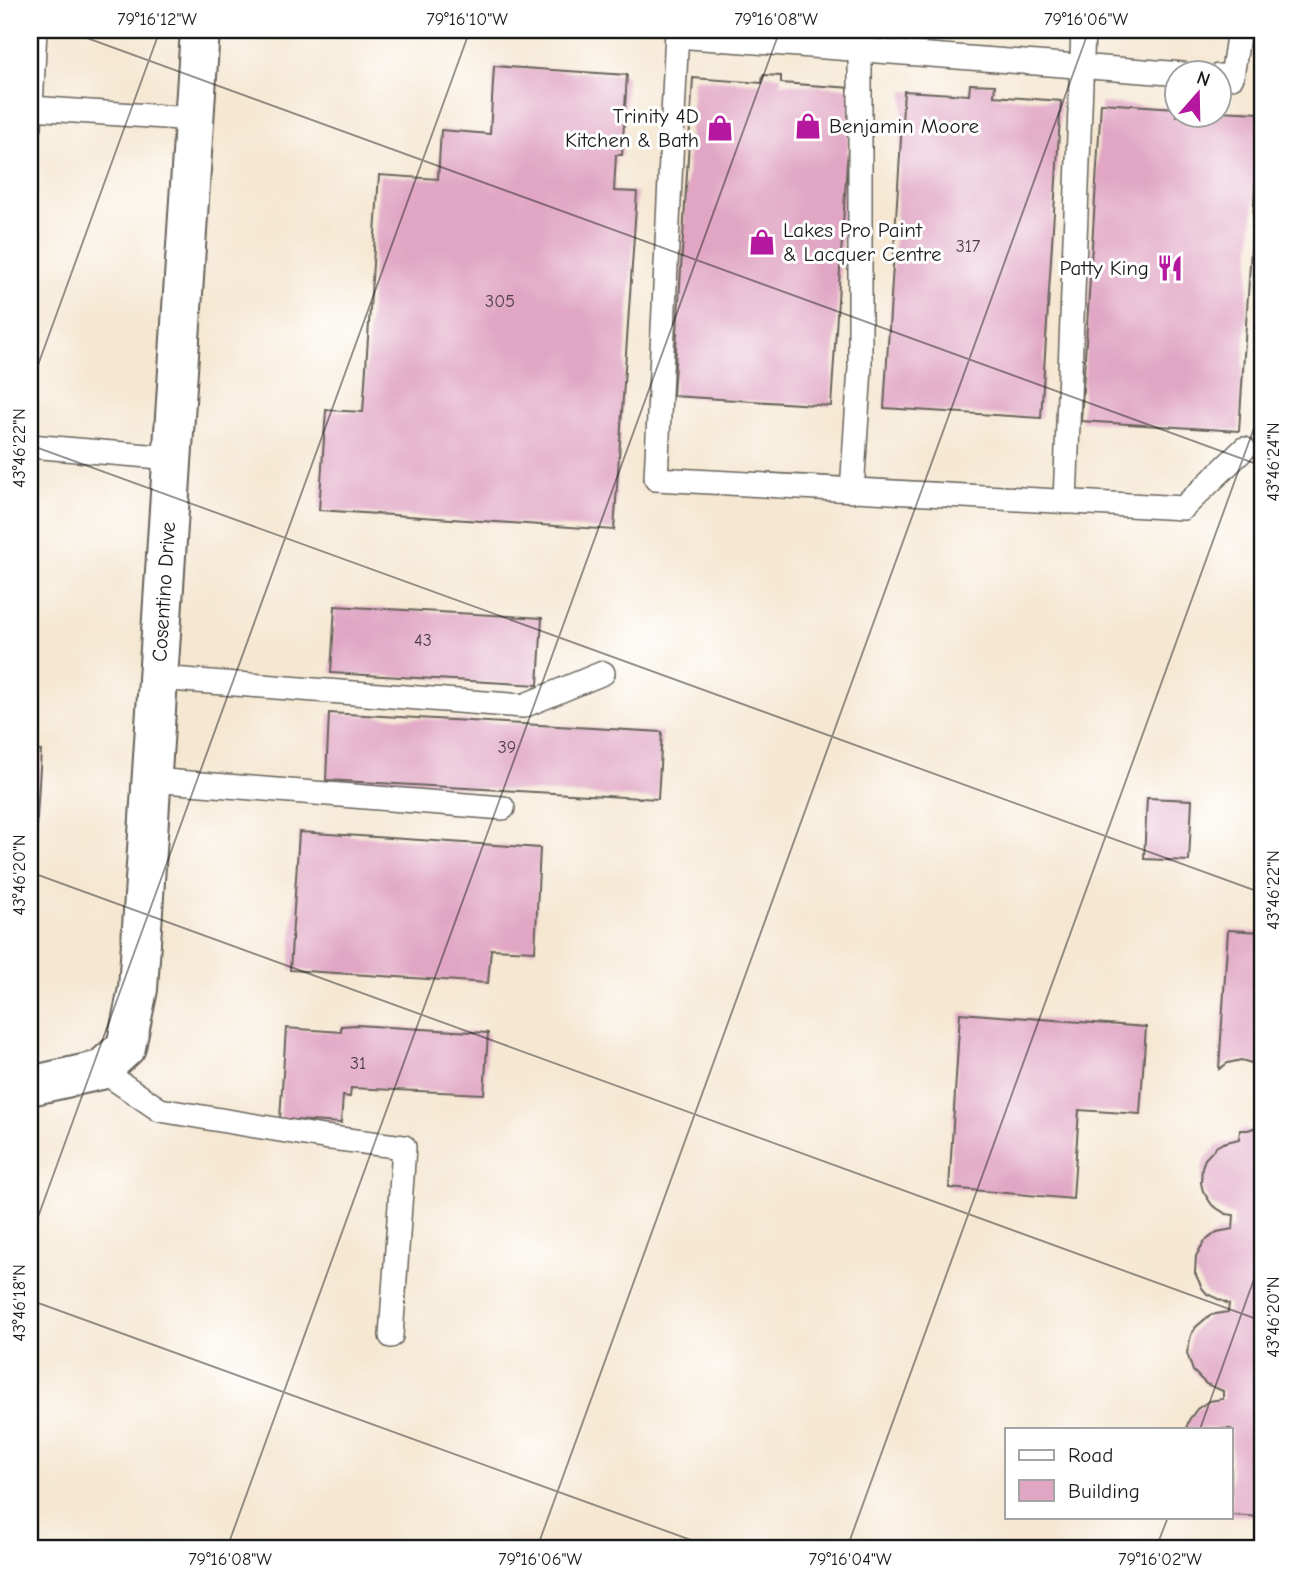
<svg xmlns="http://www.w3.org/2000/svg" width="1292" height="1578" font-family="'Comic Neue',sans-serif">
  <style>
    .building { fill: #e0a6c3 }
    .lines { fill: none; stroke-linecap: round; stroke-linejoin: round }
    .service-casing { stroke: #68635b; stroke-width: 26 }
    .minor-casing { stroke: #68635b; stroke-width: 42 }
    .service { stroke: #fff; stroke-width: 23 }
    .minor { stroke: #fff; stroke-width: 38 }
    .ticks { fill: none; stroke: #1c1c1c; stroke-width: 2; stroke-opacity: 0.45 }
    .labels { text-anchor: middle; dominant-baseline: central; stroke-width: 6; stroke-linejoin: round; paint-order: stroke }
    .number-label { font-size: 18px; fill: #4d3e46 }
    .poi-label { font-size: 21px; fill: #1c1c1c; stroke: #fff; text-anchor: end }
    .street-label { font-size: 21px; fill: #1c1c1c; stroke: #fff }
    .neatline { fill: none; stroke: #1c1c1c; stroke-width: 2.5 }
    .ticks-label { font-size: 18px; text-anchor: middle; fill: #1c1c1c }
  </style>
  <rect width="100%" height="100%" fill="#fff"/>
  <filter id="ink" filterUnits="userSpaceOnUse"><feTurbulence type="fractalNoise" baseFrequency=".0143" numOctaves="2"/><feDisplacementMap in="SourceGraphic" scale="14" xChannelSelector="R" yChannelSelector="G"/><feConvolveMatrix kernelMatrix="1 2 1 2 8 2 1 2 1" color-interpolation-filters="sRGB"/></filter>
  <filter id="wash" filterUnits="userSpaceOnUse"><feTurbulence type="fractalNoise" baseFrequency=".00686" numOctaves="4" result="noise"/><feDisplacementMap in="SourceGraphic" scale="28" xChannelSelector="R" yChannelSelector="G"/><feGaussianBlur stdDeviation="1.57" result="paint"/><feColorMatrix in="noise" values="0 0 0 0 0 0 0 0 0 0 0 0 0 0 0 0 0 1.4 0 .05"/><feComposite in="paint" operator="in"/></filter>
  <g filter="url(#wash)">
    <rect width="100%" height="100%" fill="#f5e7d1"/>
    <g id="blocks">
      <!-- building -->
      <g class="building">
        <path d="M494,66L627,75L622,155H616L614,191L637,192L614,530L319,510L326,410L363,412L379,175L438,179L441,130L490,134Z"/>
        <path d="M763,75L781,76V83L852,88L831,406L673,396L693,78L762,83Z"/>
        <path d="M970,84L995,85L994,96L1061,101L1041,418L884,408L904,91L969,95Z"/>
        <path d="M1101,103L1176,108V116H1218V111L1260,113L1239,431L1081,421Z"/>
        <path d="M335,606L542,618L538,685L331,673Z"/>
        <path d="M329,713L662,732L658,799L326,780Z"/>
        <path d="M30,750L41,751L32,899L30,898Z"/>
        <path d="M1147,798L1192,800L1189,861L1144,859Z"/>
        <path d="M299,832L540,848L535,951L491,949L488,983L290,970Z"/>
        <path d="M1228,930L1262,932V1066L1241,1060L1228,1063L1219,1069Z"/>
        <path d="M960,1013L1146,1027L1140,1114L1079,1110L1073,1199L949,1188Z"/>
        <path d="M356,1025L488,1033L484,1094L351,1088L350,1097L343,1096L341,1123L280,1119L286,1028L341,1032V1026Z"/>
        <path d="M1262,1125V1517L1231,1515V1429H1186L1189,1420L1197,1409L1209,1401L1223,1399V1391L1206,1384L1193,1371L1187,1353L1191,1335L1196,1327L1210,1315L1228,1312L1229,1304L1207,1294L1202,1288L1195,1273L1196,1256L1204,1242L1217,1232L1233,1229L1234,1215L1226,1214L1212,1205L1203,1191L1201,1183L1202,1167L1205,1159L1216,1147L1223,1143L1239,1139L1240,1130H1248Z"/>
      </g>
    </g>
  </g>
  <g filter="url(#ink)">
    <use href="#blocks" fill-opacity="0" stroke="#68635b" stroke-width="2"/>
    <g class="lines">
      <!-- service casing -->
      <g class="service-casing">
        <g id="service">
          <path d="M677,30L656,479L1183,508L1244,449"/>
          <path d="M677,36L1183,74"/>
          <path d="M1218,76L1232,77L1239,30"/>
          <path d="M31,108L194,119"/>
          <path d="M30,126L35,30"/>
          <path d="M30,446L172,458"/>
          <path d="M852,491L860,368V30"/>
          <path d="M1065,502L1083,30"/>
          <path d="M158,678L523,706L603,673"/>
          <path d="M152,780L503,808"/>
          <path d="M101,1070L160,1110L323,1137L404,1147L391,1336"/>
        </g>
      </g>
      <!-- minor casing -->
      <g class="minor-casing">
        <g id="minor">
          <path id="s1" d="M30,1086L101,1070L126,1047L138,989L200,30"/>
        </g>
      </g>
      <!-- service -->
      <use href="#service" class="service"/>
      <!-- minor -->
      <use href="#minor" class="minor"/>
    </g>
  </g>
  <!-- ticks -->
  <path class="ticks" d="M65,30L1262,466M1240,30L1262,38M30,387L160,30M30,445L1262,893M30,872L1262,1321M30,1239L470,30M30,1300L713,1548M1200,1429L1262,1257M227,1548L780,30M537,1548L1089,30M847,1548L1262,406M1156,1548L1168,1517"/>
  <!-- icons -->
  <defs>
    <g id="shop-bare" transform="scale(2.1)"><path d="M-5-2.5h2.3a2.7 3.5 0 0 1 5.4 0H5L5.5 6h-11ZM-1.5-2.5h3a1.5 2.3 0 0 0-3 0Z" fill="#b5179e" stroke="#fff" stroke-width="2.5" paint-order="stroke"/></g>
    <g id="restaurant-bare" transform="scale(2.1)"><path d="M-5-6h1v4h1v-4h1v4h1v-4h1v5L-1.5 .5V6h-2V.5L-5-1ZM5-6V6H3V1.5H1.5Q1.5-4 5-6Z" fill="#b5179e" stroke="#fff" stroke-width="2.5" paint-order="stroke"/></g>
  </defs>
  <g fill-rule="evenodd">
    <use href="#shop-bare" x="808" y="126"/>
    <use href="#shop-bare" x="720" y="128"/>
    <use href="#shop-bare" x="762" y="242"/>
    <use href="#restaurant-bare" x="1170" y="268"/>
  </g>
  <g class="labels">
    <!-- number labels -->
    <g class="number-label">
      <text x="968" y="246">317</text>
      <text x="500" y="301">305</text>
      <text x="423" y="640">43</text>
      <text x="507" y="747">39</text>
      <text x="358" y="1063">31</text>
    </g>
    <!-- poi labels -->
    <g class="poi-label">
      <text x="699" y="116">Trinity 4D<tspan x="699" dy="24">Kitchen &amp; Bath</tspan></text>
      <text x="829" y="126" text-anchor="start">Benjamin Moore</text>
      <text x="783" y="230" text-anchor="start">Lakes Pro Paint<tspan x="783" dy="24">&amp; Lacquer Centre</tspan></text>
      <text x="1149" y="268">Patty King</text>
    </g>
    <!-- street labels -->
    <g class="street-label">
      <text stroke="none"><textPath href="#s1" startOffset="564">Cosentino Drive</textPath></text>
    </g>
  </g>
  <!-- margin -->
  <rect width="1292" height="1578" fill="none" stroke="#fff" stroke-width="77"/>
  <!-- legend -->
  <rect x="1005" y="1428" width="228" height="91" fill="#ffffff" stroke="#a4a4a4" stroke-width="2"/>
  <rect x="1019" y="1450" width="35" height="10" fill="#ffffff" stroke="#a4a4a4" stroke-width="2"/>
  <text x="1068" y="1462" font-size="21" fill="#1c1c1c">Road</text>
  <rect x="1019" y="1480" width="35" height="21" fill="#e0a6c3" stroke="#a4a4a4" stroke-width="2"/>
  <text x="1068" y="1498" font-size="21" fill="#1c1c1c">Building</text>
  <!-- north arrow -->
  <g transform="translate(1198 94) rotate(20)"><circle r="33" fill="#ffffff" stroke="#a4a4a4" stroke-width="2"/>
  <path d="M0-5L12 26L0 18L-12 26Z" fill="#b5179e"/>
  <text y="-10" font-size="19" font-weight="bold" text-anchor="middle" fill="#1c1c1c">N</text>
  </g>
  <rect x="38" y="38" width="1216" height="1502" class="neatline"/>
  <g class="ticks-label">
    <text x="157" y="25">79°16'12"W</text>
    <text x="467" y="25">79°16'10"W</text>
    <text x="776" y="25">79°16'08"W</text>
    <text x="1086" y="25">79°16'06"W</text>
    <text transform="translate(19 448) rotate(-90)" y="6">43°46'22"N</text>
    <text transform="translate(1273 462) rotate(-90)" y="6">43°46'24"N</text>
    <text transform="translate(19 875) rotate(-90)" y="6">43°46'20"N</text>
    <text transform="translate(1273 890) rotate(-90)" y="6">43°46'22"N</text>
    <text transform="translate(19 1303) rotate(-90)" y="6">43°46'18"N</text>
    <text transform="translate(1273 1317) rotate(-90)" y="6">43°46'20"N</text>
    <text x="230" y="1565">79°16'08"W</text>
    <text x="540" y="1565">79°16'06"W</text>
    <text x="850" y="1565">79°16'04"W</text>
    <text x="1160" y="1565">79°16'02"W</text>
  </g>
</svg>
